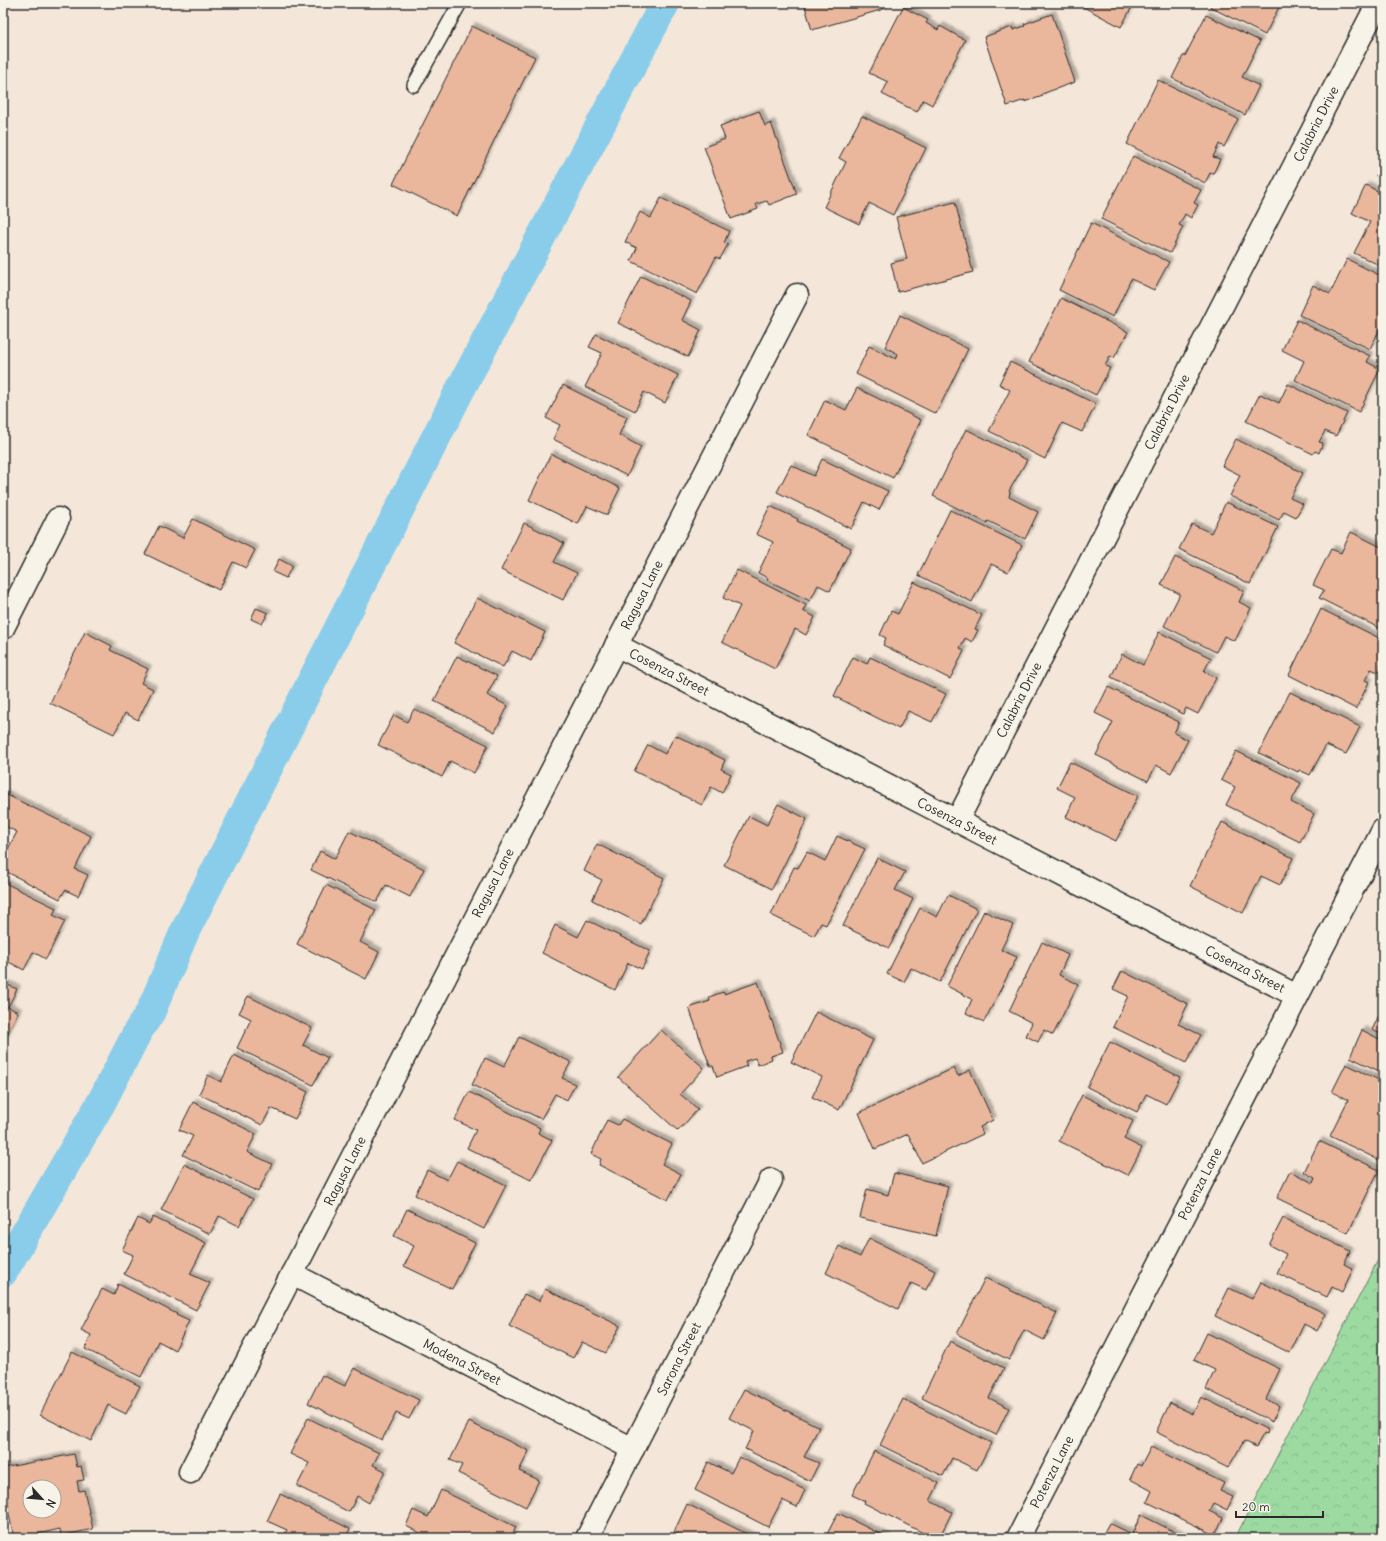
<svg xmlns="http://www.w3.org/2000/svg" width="1386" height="1541" font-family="Delius,sans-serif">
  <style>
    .forest { fill: url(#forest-crowns); stroke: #648266 }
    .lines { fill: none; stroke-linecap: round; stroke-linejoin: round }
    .canal { stroke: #8acdeb; stroke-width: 30 }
    .building { fill: #eab69c; stroke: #2b2b2b; fill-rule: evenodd; filter: url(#shadow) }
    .lane-casing { stroke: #2b2b2b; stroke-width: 16 }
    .street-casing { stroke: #2b2b2b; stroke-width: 25 }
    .lane { stroke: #f7f3e8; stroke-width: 13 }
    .street { stroke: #f7f3e8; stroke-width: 22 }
    .labels { text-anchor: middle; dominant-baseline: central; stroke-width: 3.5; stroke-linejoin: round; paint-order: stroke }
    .street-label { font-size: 13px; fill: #2b2b2b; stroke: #f7f3e8 }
  </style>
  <defs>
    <pattern id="forest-crowns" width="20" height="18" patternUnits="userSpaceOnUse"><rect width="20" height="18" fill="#9ddaa1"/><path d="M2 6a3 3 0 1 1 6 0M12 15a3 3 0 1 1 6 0" fill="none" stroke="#87bb8b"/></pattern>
    <filter id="shadow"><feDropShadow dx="3.5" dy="-3.5" stdDeviation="1" flood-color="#0004"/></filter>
  </defs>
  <rect width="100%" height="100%" fill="#f4e7d9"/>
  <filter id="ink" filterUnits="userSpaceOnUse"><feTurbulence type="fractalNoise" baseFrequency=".025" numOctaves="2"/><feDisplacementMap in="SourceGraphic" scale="8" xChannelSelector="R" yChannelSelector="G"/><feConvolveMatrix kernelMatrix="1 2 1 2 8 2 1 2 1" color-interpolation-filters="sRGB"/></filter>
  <g filter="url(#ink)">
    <!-- forest -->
    <path class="forest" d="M1383,1250V1538H1235Z"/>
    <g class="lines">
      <!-- canal -->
      <path class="canal" d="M3,1272L102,1101L138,1031L150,1013L185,931L460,390L665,3"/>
    </g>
    <!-- building -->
    <g class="building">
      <path d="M804,3H882L884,9L812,30Z"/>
      <path d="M1076,3H1134L1121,27Z"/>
      <path d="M1212,3H1281L1265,35L1210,7Z"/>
      <path d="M903,7L928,20L926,23L938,30L940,26L965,40L932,105L923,100L917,112L882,94L888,82L869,73Z"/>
      <path d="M1052,14L1075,82L1042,94L1043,96L1025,102V100L1007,106L984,37L1012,27L1013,30L1025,26L1024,24Z"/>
      <path d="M1206,15L1260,41L1242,77L1259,86L1245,115L1172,78L1183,56H1185Z"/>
      <path d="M472,26L535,57L457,216L393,184Z"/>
      <path d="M1158,80L1238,119L1224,147L1219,144L1213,157L1220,159L1213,174L1210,173L1205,183L1127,144Z"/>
      <path d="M759,111L765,126L771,123L797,194L769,205L767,201L756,204L758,209L731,219L704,147L725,139L720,126Z"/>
      <path d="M862,116L926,148L893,215L869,203L859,224L824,207L846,162L839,158Z"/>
      <path d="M1133,156L1201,190L1194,203L1198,205L1191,218L1185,214L1179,225L1183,227L1170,253L1101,219Z"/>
      <path d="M1383,161V179L1376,176Z"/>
      <path d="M1366,185L1383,194V267L1354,253L1370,222L1352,213Z"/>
      <path d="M661,198L729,231L724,243L728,244L720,259L716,257L697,294L631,261L637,248L625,242L640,212L651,218Z"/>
      <path d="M955,202L973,272L898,292L891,263L907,259L896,217Z"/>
      <path d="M1091,223L1169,262L1154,290L1131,279L1113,317L1059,290Z"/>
      <path d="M1347,259L1383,277V322L1370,349L1299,315L1313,285L1330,294Z"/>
      <path d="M641,276L691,301L682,320L701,330L688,357L618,323Z"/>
      <path d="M1061,298L1128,332L1114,358L1110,356L1105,366L1110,368L1096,395L1029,362Z"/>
      <path d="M900,315L968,349L936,414L856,374L869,346L896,359L898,354L885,347Z"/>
      <path d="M1297,320L1370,356L1367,362L1380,369L1359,412L1295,380L1304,361L1282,350Z"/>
      <path d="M596,334L678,375L665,403L644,392L635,411L585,387L602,353L589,347Z"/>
      <path d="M1010,362L1096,404L1082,432L1062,423L1045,459L989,431L1010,390L999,384Z"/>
      <path d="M1288,384L1347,413L1336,436L1325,431L1319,442L1323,443L1319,453L1315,451L1313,454L1246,421L1260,394L1279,403Z"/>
      <path d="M563,385L627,417L619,435L641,447L627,476L553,439L560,425L546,418Z"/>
      <path d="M857,388L921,420L893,478L808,435L825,400L846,410Z"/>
      <path d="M966,429L1027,460L1009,491L1010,492L1009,497L1038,512L1025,539L988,521L987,523L933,496Z"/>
      <path d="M1236,439L1303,473L1290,498L1303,504L1296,517L1284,511L1279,520L1230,496L1240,475L1222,466Z"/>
      <path d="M551,454L620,488L607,515L587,506L578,524L529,500Z"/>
      <path d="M822,459L888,491L879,510L864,502L851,529L777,492L791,465L814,476Z"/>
      <path d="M1226,502L1278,527L1250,584L1179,549L1192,524L1211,533Z"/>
      <path d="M770,506L798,519L797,521L851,548L830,591L818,585L810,601L767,580L768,578L758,573L773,542L756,534Z"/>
      <path d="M950,510L1022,545L1008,572L991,564L972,602L918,575Z"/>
      <path d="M193,519L255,550L246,568L233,562L219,590L145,554L159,526L183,538Z"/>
      <path d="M524,523L564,543L554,562L577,573L563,600L501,570Z"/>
      <path d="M1351,532L1383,548V630L1319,598L1324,590L1313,585L1331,549L1341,553Z"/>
      <path d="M1175,557L1244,591L1239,602L1251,608L1235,641L1224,636L1216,652L1164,626L1180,594L1161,585Z"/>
      <path d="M279,559L292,566L286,578L273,572Z"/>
      <path d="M737,570L806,605L803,611L815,617L806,635L795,629L775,669L722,642L740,606L723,598Z"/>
      <path d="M914,582L982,615L975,629L978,630L972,642L965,638L960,648L964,651L950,679L883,645L886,638L880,635L891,611L898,614Z"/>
      <path d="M477,598L545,632L531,661L512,651L503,667L454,643Z"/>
      <path d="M256,608L268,613L262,624L251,619Z"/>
      <path d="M1321,609L1383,640V661L1378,672L1371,669L1365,680L1369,682L1356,709L1289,675Z"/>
      <path d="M85,632L112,646L110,650L148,669L141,683L153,689L138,720L125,713L114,734L50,703Z"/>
      <path d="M1159,632L1211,658L1204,671L1216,678L1198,714L1186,708L1183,714L1111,677L1122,654L1143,665Z"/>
      <path d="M457,656L497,676L487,695L508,706L495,732L434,701Z"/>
      <path d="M853,657L867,664L870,657L946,694L932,722L908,711L899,729L834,696Z"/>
      <path d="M1108,687L1179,722L1174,733L1188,740L1171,773L1156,765L1148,781L1096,755L1113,722L1095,713Z"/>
      <path d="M1290,692L1360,727L1346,754L1326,745L1310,775L1299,770L1298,772L1259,753Z"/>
      <path d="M414,709L488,745L474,773L450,761L442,777L378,745L394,715L407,722Z"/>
      <path d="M675,735L725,760L721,769L731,774L722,793L711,787L702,805L634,771L648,745L665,754Z"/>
      <path d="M1236,751L1301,783L1291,802L1314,814L1300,842L1226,805L1235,787L1221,780Z"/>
      <path d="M1070,762L1138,796L1116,841L1066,817L1075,797L1057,788Z"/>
      <path d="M3,793L91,836L75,869L88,875L78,896L65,890L60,899L3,870V858L17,832L3,825Z"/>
      <path d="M778,804L807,819L772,889L724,865L749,816L767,825Z"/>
      <path d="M1222,822L1293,858L1280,885L1261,876L1243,913L1190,886Z"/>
      <path d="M349,831L424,869L410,897L386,885L377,902L311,870L320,851L335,859Z"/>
      <path d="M837,836L865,849L826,925L821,923L814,936L771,915L794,867L798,868L807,852L825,861Z"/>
      <path d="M597,844L664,878L641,924L592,900L602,880L584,871Z"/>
      <path d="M877,858L905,872L895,890L913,899L889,948L843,926Z"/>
      <path d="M3,882L56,908L53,915L65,921L46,959L33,952L24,970L3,959Z"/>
      <path d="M326,885L376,910L360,942L379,952L366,979L297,944Z"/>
      <path d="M948,895L977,909L940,982L911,968L904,982L887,974L920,908L937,917Z"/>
      <path d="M984,911L1013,925L1001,950L1017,957L984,1022L966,1013L972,999L947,986Z"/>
      <path d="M587,920L650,951L642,969L628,963L615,990L542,953L555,925L578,937Z"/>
      <path d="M1042,942L1068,955L1059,975L1078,984L1053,1035L1044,1030L1038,1042L1026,1036L1032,1023L1009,1011Z"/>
      <path d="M1122,971L1188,1004L1178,1024L1201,1035L1186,1063L1113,1027L1128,996L1113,989Z"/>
      <path d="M758,982L783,1052L771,1056L772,1059L758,1065L755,1058L745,1061L747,1066L717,1077L713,1066H710L689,1008L710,1001L709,997L723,992L724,994Z"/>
      <path d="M3,983L17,989L8,1007L18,1012L3,1043Z"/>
      <path d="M248,996L312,1028L303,1045L328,1058L313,1085L237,1048L251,1019L239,1013Z"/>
      <path d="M1383,1007V1035L1372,1030Z"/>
      <path d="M816,1012L873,1040L839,1110L812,1097L822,1077L791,1062Z"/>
      <path d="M661,1030L704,1068L680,1094L698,1109L678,1131L618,1077Z"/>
      <path d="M1362,1030L1383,1041V1073L1350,1057Z"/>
      <path d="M519,1037L571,1062L562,1078L575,1084L567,1100L555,1094L541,1119L472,1085L485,1058L504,1067Z"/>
      <path d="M1110,1042L1180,1077L1166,1104L1146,1094L1137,1112L1087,1087Z"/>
      <path d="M234,1055L308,1092L295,1119L271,1108L262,1125L199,1094L208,1075L221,1082Z"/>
      <path d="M1346,1064L1383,1082V1162L1330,1136L1348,1100L1332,1092Z"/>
      <path d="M954,1068L958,1076L970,1070L993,1120L980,1127L983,1134L922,1163L908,1134L875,1149L859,1113Z"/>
      <path d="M469,1092L540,1128L538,1133L552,1140L531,1180L467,1148L476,1130L455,1120Z"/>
      <path d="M1082,1095L1133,1121L1124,1139L1142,1148L1128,1175L1059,1141Z"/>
      <path d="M193,1102L256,1134L247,1152L272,1164L258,1192L183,1155L193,1136L179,1130Z"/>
      <path d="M622,1119L672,1144L662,1164L681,1174L668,1200L599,1165L601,1159L591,1154L607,1120L618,1125Z"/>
      <path d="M1319,1141L1379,1170L1348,1233L1277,1198L1290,1171L1313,1183L1315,1178L1304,1172Z"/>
      <path d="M457,1161L506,1185L484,1229L415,1195L427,1170L447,1180Z"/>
      <path d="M184,1164L253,1199L239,1226L219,1216L210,1234L161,1210Z"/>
      <path d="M894,1173L948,1186L936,1236L860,1218L867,1189L888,1195Z"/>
      <path d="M407,1209L475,1243L452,1289L404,1266L414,1246L394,1236Z"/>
      <path d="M153,1217L206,1243L190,1274L210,1283L196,1310L124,1274L133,1255L122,1250L138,1218L149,1224Z"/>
      <path d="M1283,1218L1350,1251L1344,1264L1353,1269L1342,1292L1332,1287L1327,1297L1277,1273L1286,1254L1269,1245Z"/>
      <path d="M869,1238L935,1271L926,1290L911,1283L898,1309L826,1273L839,1246L860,1257Z"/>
      <path d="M985,1278L1057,1313L1044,1340L1024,1330L1009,1360L957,1334Z"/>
      <path d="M1261,1282L1326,1314L1317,1331L1304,1324L1290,1353L1215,1316L1229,1288L1252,1299Z"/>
      <path d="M118,1284L177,1314L176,1315L189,1321L175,1350L158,1341L141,1377L85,1349L91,1335L81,1330L102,1289L114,1295Z"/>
      <path d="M545,1289L620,1326L606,1353L582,1342L573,1358L509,1326L524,1294L539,1301Z"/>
      <path d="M1207,1333L1280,1369L1266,1399L1279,1406L1272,1422L1206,1389L1215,1370L1194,1360Z"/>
      <path d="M950,1341L1004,1368L989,1398L1009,1408L996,1435L922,1398Z"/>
      <path d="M72,1352L140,1386L126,1414L108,1405L91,1441L40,1415Z"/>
      <path d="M354,1368L419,1400L409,1419L396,1413L382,1440L308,1403L322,1375L345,1386Z"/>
      <path d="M744,1389L819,1427L804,1457L819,1463L810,1481L745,1449L754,1431L729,1418Z"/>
      <path d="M1201,1397L1268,1430L1267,1434L1264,1433L1256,1447L1244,1441L1228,1468L1156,1432L1170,1403L1193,1414Z"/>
      <path d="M903,1399L991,1443L977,1470L952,1458L943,1476L880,1445Z"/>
      <path d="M308,1418L379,1453L373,1465L385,1471L369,1503L357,1496L349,1512L297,1486L309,1463L290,1454Z"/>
      <path d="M469,1422L529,1451L519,1471L539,1480L526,1507L458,1473L462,1465L450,1460Z"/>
      <path d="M1151,1447L1224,1483L1220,1491L1233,1497L1227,1510L1213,1503L1209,1511L1223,1518L1215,1535L1147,1502L1152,1491L1130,1479L1137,1464L1141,1466Z"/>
      <path d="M874,1451L939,1483L930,1501L952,1512L939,1538H933L864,1503L865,1501L852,1495Z"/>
      <path d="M74,1454L77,1467L81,1466L84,1480L77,1481L79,1491L84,1490L93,1529L61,1536L60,1529L20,1538H14L5,1496L7,1495L3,1468ZM30,1487H54V1511H30Z"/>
      <path d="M739,1457L805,1490L797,1507L782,1500L768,1527L695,1490L708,1462L731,1473Z"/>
      <path d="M441,1490L516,1527L511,1538H430L406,1526L413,1510L428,1517Z"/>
      <path d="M280,1494L350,1529L345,1538H283L287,1530L267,1521Z"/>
      <path d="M687,1504L755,1538H687L674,1532Z"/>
      <path d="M838,1513L888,1538H825Z"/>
      <path d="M1141,1515L1187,1538H1101L1109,1523L1132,1534Z"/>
    </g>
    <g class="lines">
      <!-- lane casing -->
      <g class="lane-casing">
        <path id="lane" d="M414,85L460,3"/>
      </g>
      <!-- street casing -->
      <g class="street-casing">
        <g id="street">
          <path d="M3,628L58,519"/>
          <path d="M616,645L1297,996"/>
          <path d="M957,821L1378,3"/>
          <path d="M292,1274L633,1449"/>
          <path d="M190,1472L797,295"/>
          <path d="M587,1538L771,1180"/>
          <path d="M1018,1538L1383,830"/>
        </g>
      </g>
      <!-- lane -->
      <use href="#lane" class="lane"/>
      <!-- street -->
      <use href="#street" class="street"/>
    </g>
  </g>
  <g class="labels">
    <!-- street labels -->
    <g class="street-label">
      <text transform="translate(1316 124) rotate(-63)">Calabria Drive</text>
      <text transform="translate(1167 412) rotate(-63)">Calabria Drive</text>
      <text transform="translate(642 595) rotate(-63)">Ragusa Lane</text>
      <text transform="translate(669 672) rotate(27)">Cosenza Street</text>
      <text transform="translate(1019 700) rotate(-63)">Calabria Drive</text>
      <text transform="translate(957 821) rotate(27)">Cosenza Street</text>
      <text transform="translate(493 883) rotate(-63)">Ragusa Lane</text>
      <text transform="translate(1245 969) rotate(27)">Cosenza Street</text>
      <text transform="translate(345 1171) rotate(-63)">Ragusa Lane</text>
      <text transform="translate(1200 1184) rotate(-63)">Potenza Lane</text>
      <text transform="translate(679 1359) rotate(-63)">Sarona Street</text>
      <text transform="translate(462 1362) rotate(27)">Modena Street</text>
      <text transform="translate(1052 1472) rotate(-63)">Potenza Lane</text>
    </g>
  </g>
  <!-- margin -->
  <rect width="1386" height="1541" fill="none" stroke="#f7f3e8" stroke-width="16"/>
  <rect x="8" y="8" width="1370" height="1525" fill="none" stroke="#2b2b2b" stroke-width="1.5" filter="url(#ink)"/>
  <!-- north arrow -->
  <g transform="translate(42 1499) rotate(117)"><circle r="19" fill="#f7f3e8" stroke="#a5a39c"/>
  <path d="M0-3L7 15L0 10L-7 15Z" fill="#2b2b2b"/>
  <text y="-6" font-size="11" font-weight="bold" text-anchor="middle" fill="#2b2b2b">N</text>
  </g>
  <!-- scale -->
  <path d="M1236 1511v6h87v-6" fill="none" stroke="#2b2b2b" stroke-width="2"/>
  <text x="1242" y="1511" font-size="12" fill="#2b2b2b" stroke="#f7f3e8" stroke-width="3" paint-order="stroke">20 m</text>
</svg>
